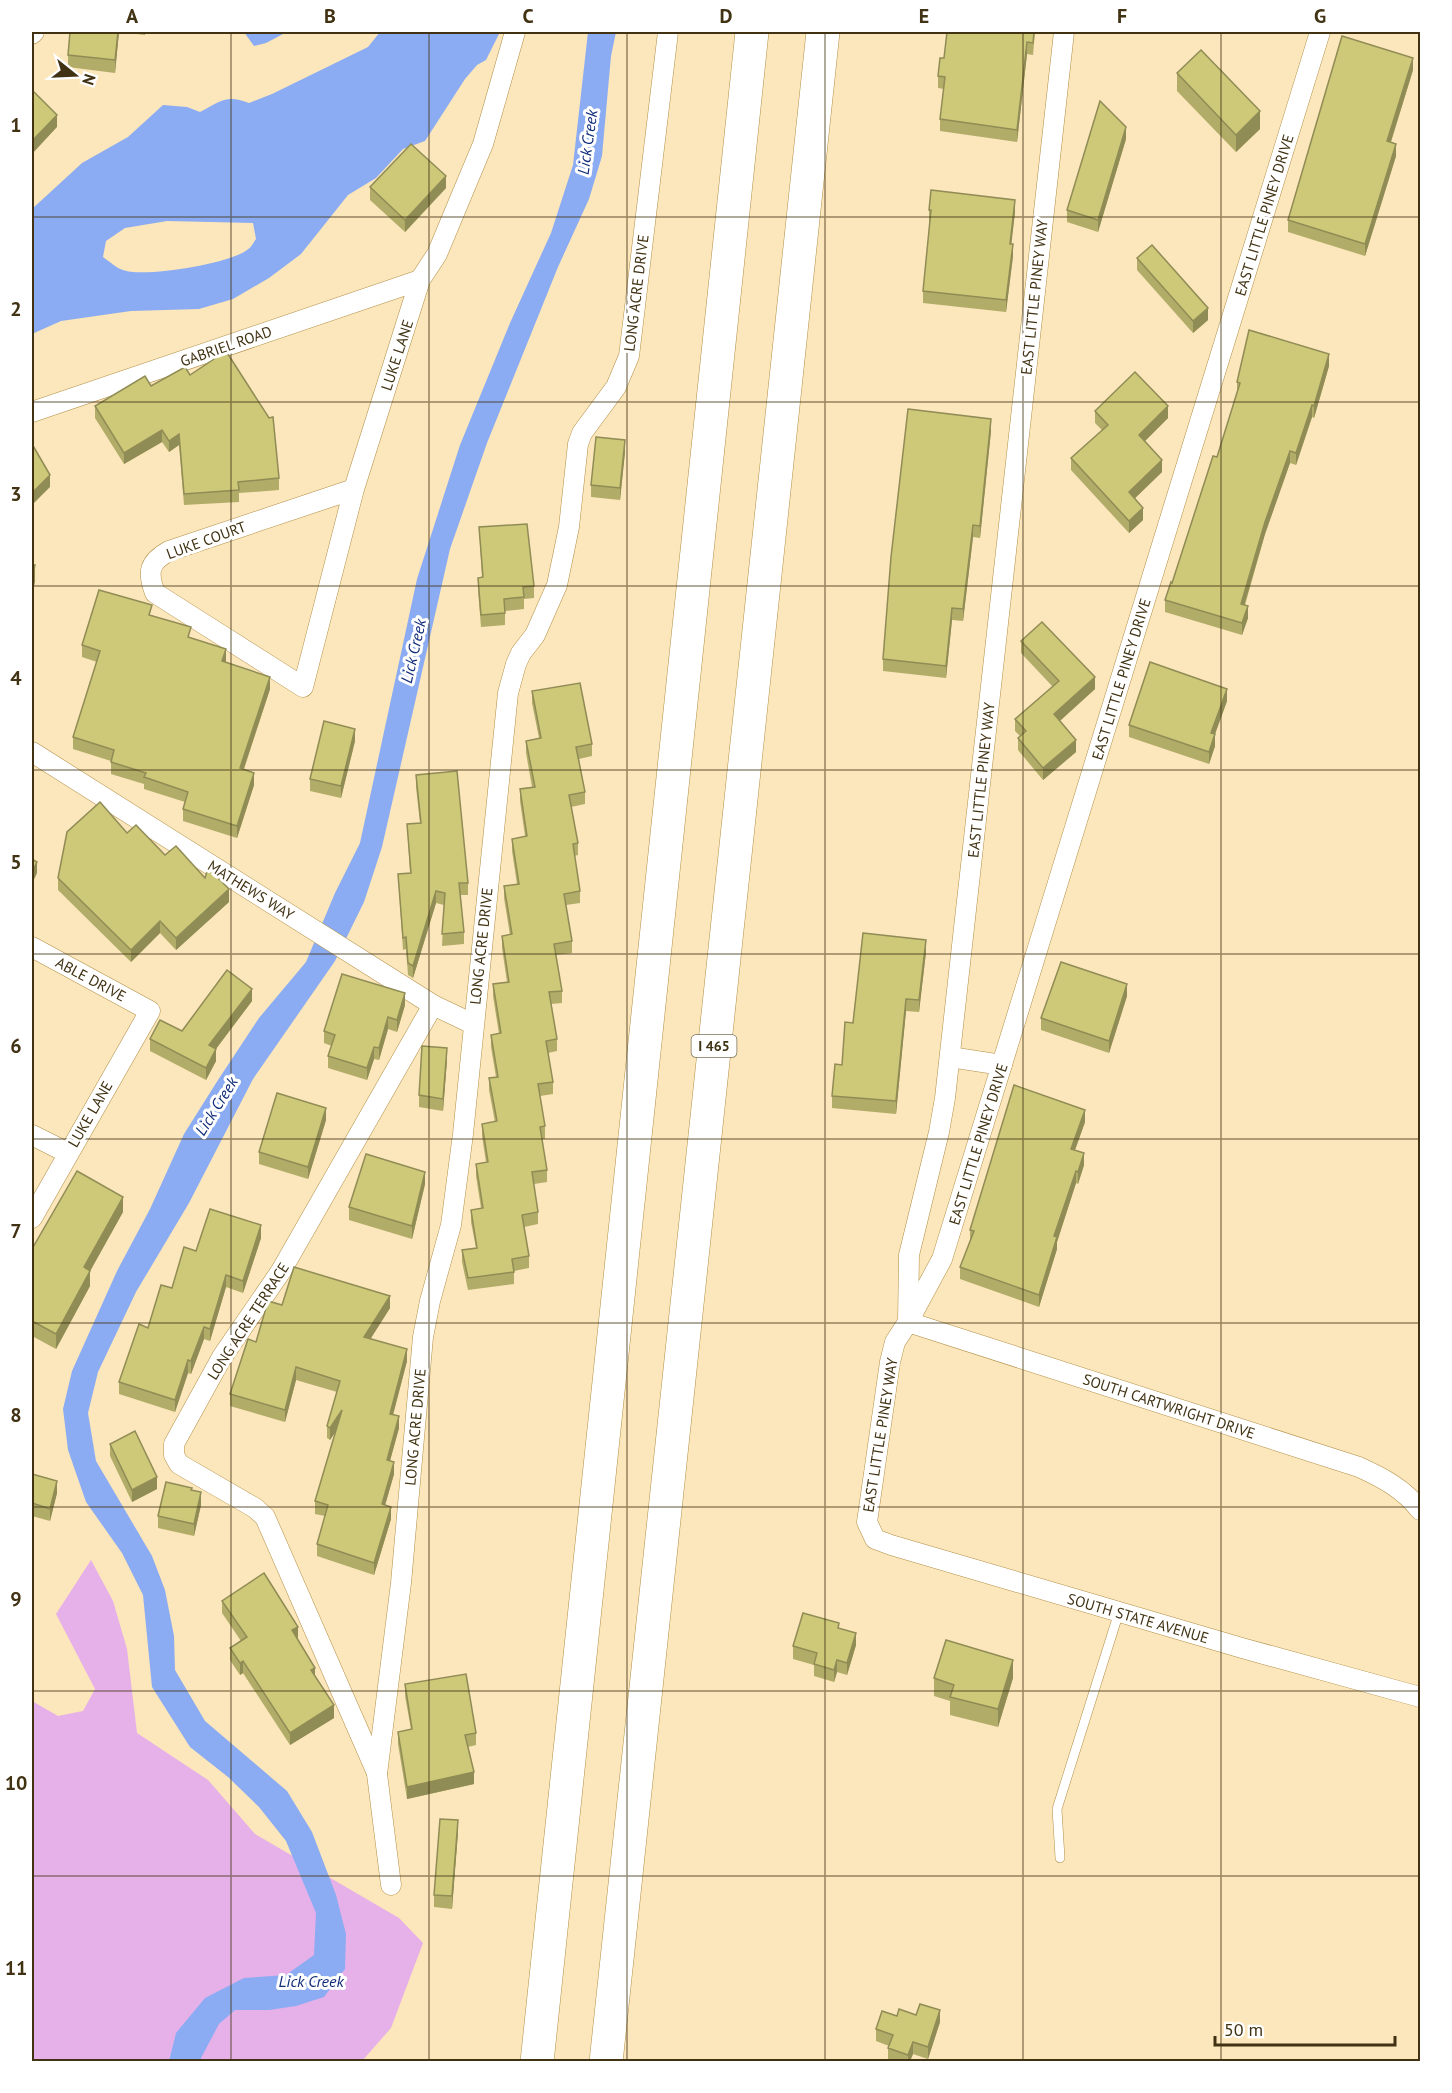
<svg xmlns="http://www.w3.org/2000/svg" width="1452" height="2093" font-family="'PT Sans',sans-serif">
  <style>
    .green { fill: #e6b0e9 }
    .water { fill: #8bacf2; fill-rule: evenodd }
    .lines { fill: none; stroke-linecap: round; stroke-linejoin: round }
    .lane-casing { stroke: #b18f46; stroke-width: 10 }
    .street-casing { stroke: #b18f46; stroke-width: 21 }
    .highway-casing { stroke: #b18f46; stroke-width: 34 }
    .lane { stroke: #fff; stroke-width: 9 }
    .street { stroke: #fff; stroke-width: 20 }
    .highway { stroke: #fff; stroke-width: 33 }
    .wall { fill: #b1ac68 }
    .shaded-wall { fill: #908c55 }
    .building { fill: #cec879; stroke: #908c55; stroke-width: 1.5 }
    .grid { fill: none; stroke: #403213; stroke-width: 1.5; stroke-opacity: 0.55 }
    .labels { text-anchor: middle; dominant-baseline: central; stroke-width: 6; stroke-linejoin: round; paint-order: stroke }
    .shield { fill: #fff; stroke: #79705a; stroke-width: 1.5 }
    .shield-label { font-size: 14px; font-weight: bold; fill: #403213 }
    .street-label { font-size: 15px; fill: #403213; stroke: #fff }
    .water-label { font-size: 16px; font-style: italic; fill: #0f2b79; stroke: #fff }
    .neatline { fill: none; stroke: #403213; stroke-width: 2 }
    .grid-label { font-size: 20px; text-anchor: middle; font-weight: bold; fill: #403213 }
  </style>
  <rect width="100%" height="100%" fill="#fce6bb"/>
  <!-- green -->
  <path class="green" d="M91,1560L113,1601L127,1649L137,1733L208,1780L255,1834L399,1918L423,1943L391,2028L362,2061H32V1701L58,1716L83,1711L95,1689L56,1614Z"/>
  <!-- water -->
  <g class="water">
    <path d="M244,32H287L266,43L254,46Z"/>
    <path d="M380,32H500L486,60L477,65L465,79L425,141L403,149L376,178L348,195L301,254L269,278L233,299L199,309L131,311L61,321L32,334V209L82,163L128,137L163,105L187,107L200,112C220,101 227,94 249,103L272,94L368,47ZM167,221L253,223L256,239C253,243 251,248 247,250C229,264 143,278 123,270C116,268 109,261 103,257L106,241L125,228Z"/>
    <path d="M588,32H616L611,56L602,156L589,199L558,267L487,443L450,549L382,847L364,902L335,961L253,1079L189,1203L136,1292L98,1372L88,1413L96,1461L152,1556L165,1590L174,1636L175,1670L205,1721L287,1791L312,1832L336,1895L346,1934L345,1969L324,1997L296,2006L269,2010H235L219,2024L201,2058L202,2061H169L176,2033L205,1998L244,1978L286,1975L314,1955L316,1913L286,1841L259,1807L228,1777L190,1747L152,1687L143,1595L122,1553L86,1502L68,1450L63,1409L72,1371L117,1271L150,1209L184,1134L218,1080L259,1018L306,962L335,893L360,843L417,579L460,445L510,323L551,233L573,165Z"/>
  </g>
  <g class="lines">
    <!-- lane casing -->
    <g class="lane-casing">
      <path id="lane" d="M1060,1858L1057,1809L1119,1612"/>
    </g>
    <!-- street casing -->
    <g class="street-casing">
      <g id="street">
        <path d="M1064,32L945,1098L939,1132L909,1255L908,1322L895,1342L890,1362L867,1522L875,1539L891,1545L1242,1648L1420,1697"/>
        <path d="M1320,32L942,1259L908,1322L1359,1467C1383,1478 1404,1489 1420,1510"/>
        <path d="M32,34L34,32"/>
        <path d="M32,412L420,280"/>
        <path d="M354,489L169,551C149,562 147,572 155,593L303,687L354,489L420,280L437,254L483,144L515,32"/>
        <path d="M32,752L433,1005L473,1024"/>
        <path d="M32,947L150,1011L32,1218"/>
        <path d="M950,1057L1002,1065"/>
        <path d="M32,1135L68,1153"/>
        <path d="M377,1773L265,1517L255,1508L179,1464L174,1455V1444L222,1357L281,1271L433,1005"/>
        <path d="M391,1885L377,1774L401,1583L423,1337L430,1301L451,1225L463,1134L508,693L516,664L521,653L535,635L557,585L569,527L578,444L582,433L616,387L629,356L668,32"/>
      </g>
    </g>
    <!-- highway casing -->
    <g class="highway-casing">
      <g id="highway">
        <path d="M537,2062L752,32"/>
        <path d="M606,2062L823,32"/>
      </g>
    </g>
    <!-- lane -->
    <use href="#lane" class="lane"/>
    <!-- street -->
    <use href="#street" class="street"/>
    <!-- highway -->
    <use href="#highway" class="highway"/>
  </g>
  <!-- wall -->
  <g class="wall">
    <path d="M70,32H145V35L119,32L115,73L68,67V55Z"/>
    <path d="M947,32H1035L1033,55L1027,54L1017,142L940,131V119L944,89L938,88V76L944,58Z"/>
    <path d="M1413,70L1391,142L1396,156L1365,256L1288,232V220Z"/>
    <path d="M1177,73L1260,129L1236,152L1177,91Z"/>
    <path d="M1126,139L1098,232L1067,222V210Z"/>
    <path d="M370,187L446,188L405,232L370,200Z"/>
    <path d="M929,210L1015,212L1011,244L1013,256L1006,312L923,303V291L930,222H929Z"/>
    <path d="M1137,258L1208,320L1193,333L1137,270Z"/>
    <path d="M1329,366L1314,418L1312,417L1296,465L1290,463L1265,534L1245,605L1248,618L1242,635L1165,612V600L1172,583L1217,457L1237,392V382Z"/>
    <path d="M190,375L279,478V490L239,493V502L184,505L179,445L169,452L162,442L124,464L95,418V406L151,386Z"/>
    <path d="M1095,411L1168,418L1145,441L1162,472L1135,498L1143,520L1129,533L1071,470V458L1102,430L1095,423Z"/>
    <path d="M991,431L980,538L973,537L963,621L952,620L946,678L883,671V659Z"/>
    <path d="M625,452L620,500L591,497V485Z"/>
    <path d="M479,527L534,586V598L524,599V609L505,611V625L481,627L478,590V578L482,577Z"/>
    <path d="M152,615L191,638L226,661V662L270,689L244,769L254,785L237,838L183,821V809L185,802L144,789V784L111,774V761L73,749V737L97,662L82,657V645Z"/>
    <path d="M1021,641L1095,689L1060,721L1076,752L1043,780L1018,750V738L1020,736L1015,731V719L1053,687L1021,653Z"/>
    <path d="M532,691L592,744V756L579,759L585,792V804L571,807L578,843V855L574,856L580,891V903L566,905L572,941V953L556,955L562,991V1003L551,1004L557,1039V1051L548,1053L553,1082V1094L540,1096L545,1126V1139H542L547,1170V1182L534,1184L538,1212V1224L524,1227L529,1256V1268L514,1271V1284L468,1290L462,1262V1250L476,1248L471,1222V1210L481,1208L476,1176V1164L486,1162L482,1136V1124L495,1122L489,1090V1078L496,1077L491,1047V1035L499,1034L493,996V984L507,982L502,948V936L510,935L504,898V886L517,884L512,851V839L525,836L520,801V789L532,787L526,753V741L539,738L532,703Z"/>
    <path d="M1227,701L1215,734V746L1209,764L1129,737V725Z"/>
    <path d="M355,741L341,798L310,791V779Z"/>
    <path d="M416,775L468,883V895H460L464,932V944L442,946L444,905L436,903L413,978L408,975L406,949L403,950L398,874L410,873L407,824L420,823L416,787Z"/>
    <path d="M127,833L205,878L229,902L176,950L160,933L131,962L58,890V878Z"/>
    <path d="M926,952L919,1012L906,1011L896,1114L832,1108V1096L842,1065L853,1023Z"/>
    <path d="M1127,996L1109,1053L1041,1030V1018Z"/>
    <path d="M252,1001L216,1049V1061L206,1080L150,1051V1039L182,1031Z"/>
    <path d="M405,1005L397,1032L388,1029L379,1060L374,1059L367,1080L328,1068V1056L332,1046L324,1043V1031Z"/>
    <path d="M447,1060L443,1111L419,1107V1095Z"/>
    <path d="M326,1120L308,1179L259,1164V1152Z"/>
    <path d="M1085,1122L1075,1150L1084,1165L1078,1184L1076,1183L1057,1242V1249L1039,1307L960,1279V1267L970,1242V1230Z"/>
    <path d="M425,1184L412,1239L349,1220V1207Z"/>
    <path d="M123,1212L90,1271V1286L56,1349L32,1336V1249Z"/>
    <path d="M261,1238L243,1293L226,1287L210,1341L204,1339L191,1374L188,1373L175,1412L119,1394V1382L148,1328L172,1288L196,1251Z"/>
    <path d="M282,1305L390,1308L371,1338L407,1361L393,1415L399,1428L390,1460L394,1474L385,1505L391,1519L374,1575L317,1556V1544L325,1516L315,1514V1501L336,1431L330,1440L327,1438V1426L337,1392L296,1380L285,1422L230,1406V1394L256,1342Z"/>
    <path d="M110,1444L157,1489L132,1502L110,1456Z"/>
    <path d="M32,1474L57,1493L50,1521L32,1516Z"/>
    <path d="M192,1490L201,1505L194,1536L158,1528V1516Z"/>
    <path d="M222,1601L298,1639L334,1718L290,1745L243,1673L240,1675L230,1660V1648L241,1641L222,1613Z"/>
    <path d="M839,1628L856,1645L847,1675L837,1672L834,1682L814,1676V1665L793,1659V1646Z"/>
    <path d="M934,1678H1013L998,1727L950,1715V1701L934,1696Z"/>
    <path d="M405,1684L476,1733V1745L468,1747L474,1784L407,1799L398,1744V1732L411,1729L405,1696Z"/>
    <path d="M458,1832L452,1909L434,1907V1895Z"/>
    <path d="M897,2016L940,2022L928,2059L913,2054L910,2061H888V2048L889,2046L876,2041V2029Z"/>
  </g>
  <!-- shaded-wall -->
  <g class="shaded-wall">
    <path d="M118,32H119L115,73V60Z"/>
    <path d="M1027,42V54L1017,142V130Z"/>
    <path d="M1413,58V70L1387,154V141Z"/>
    <path d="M1260,111V129L1236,152V135Z"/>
    <path d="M57,115V127L32,154V141Z"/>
    <path d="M1126,127V139L1098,232V220Z"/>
    <path d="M1396,144V156L1365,256V244Z"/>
    <path d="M446,176V188L405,232V220Z"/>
    <path d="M1015,200V212L1010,256V244Z"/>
    <path d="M1013,244V256L1006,312V300Z"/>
    <path d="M1208,308V320L1193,333V321Z"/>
    <path d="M1329,354V366L1314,418V406Z"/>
    <path d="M1312,405V417L1296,465V453Z"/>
    <path d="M1168,406V418L1139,447V435Z"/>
    <path d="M991,419V431L980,538V526Z"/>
    <path d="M162,430V442L124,464V453Z"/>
    <path d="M179,434V445L169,452V441Z"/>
    <path d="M625,440V452L620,500V488Z"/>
    <path d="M1290,451V463L1265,534L1241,616V604L1265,522Z"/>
    <path d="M1162,460V472L1129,504V492Z"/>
    <path d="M50,475V487L32,505V493Z"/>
    <path d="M1143,508V520L1129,533V521Z"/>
    <path d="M973,525V537L963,621V609Z"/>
    <path d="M35,565V582L32,595V577Z"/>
    <path d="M1248,606V618L1242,635V623Z"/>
    <path d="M952,608V620L946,678V666Z"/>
    <path d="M226,649V661L222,673V661Z"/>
    <path d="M270,677V689L240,780V768Z"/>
    <path d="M1095,677V689L1054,726V714Z"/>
    <path d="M1227,689V701L1211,745V733Z"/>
    <path d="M355,729V741L341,798V786Z"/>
    <path d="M1215,734V746L1209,764V752Z"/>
    <path d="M1076,740V752L1043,780V768Z"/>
    <path d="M254,773V785L237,838V826Z"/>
    <path d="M37,862V873L32,884V872Z"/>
    <path d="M229,889V902L176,950V938Z"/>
    <path d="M436,891V903L413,978V966Z"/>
    <path d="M160,921V933L131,962V950Z"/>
    <path d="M926,940V952L919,1012V1000Z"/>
    <path d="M1127,984V996L1109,1053V1041Z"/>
    <path d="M252,989V1001L209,1058V1045Z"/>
    <path d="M405,993V1005L397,1032V1020Z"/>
    <path d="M906,999V1011L896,1114V1101Z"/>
    <path d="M388,1017V1029L379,1060V1048Z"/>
    <path d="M374,1047V1059L367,1080V1068Z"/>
    <path d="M447,1048V1060L443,1111V1099Z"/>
    <path d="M216,1049V1061L206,1080V1068Z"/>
    <path d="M326,1108V1120L308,1179V1167Z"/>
    <path d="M1085,1110V1122L1071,1161V1149Z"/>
    <path d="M1084,1153V1165L1078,1184V1172Z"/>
    <path d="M1076,1171V1183L1057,1242V1249L1039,1307V1295L1054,1236Z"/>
    <path d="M425,1172V1184L412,1239V1226Z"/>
    <path d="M123,1197V1212L84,1282V1267Z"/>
    <path d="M261,1225V1238L243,1293V1281Z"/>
    <path d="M90,1271V1286L56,1349V1334Z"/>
    <path d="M226,1275V1287L210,1341V1329Z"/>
    <path d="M390,1296V1308L364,1349V1337Z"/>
    <path d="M204,1327V1339L191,1374V1361Z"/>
    <path d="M407,1349V1361L390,1426V1414Z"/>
    <path d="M188,1360V1373L175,1412V1400Z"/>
    <path d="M296,1367V1380L285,1422V1410Z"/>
    <path d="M342,1410V1422L330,1440V1428Z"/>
    <path d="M399,1416V1428L387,1472V1460Z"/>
    <path d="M394,1462V1474L382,1516V1504Z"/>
    <path d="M157,1477V1489L132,1502V1490Z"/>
    <path d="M57,1481V1493L50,1521V1509Z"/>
    <path d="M201,1492V1505L194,1536V1524Z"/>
    <path d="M391,1507V1519L374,1575V1563Z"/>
    <path d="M298,1627V1639L292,1630Z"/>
    <path d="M856,1633V1645L847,1675V1663Z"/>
    <path d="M837,1660V1672L834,1682V1670Z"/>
    <path d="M1013,1660V1678L998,1727V1709Z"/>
    <path d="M243,1661V1673L240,1675V1663Z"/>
    <path d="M315,1668V1680L311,1670Z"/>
    <path d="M334,1705V1718L290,1745V1733Z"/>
    <path d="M474,1772V1784L407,1799V1787Z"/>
    <path d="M458,1820V1832L452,1909V1896Z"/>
    <path d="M940,2010V2022L928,2059V2047Z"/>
    <path d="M913,2042V2054L910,2061H908V2055Z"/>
  </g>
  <!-- building -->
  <g class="building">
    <path d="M70,32H118L115,60L68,55Z"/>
    <path d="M947,32H1034L1033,43L1027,42L1017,130L940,119L945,77L938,76L940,58H944Z"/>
    <path d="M1342,36L1413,58L1387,141L1396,144L1365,244L1288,220Z"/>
    <path d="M1201,50L1260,111L1236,135L1177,73Z"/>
    <path d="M32,90L57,115L32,141Z"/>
    <path d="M1100,101L1126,127L1098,220L1067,210Z"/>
    <path d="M411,144L446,176L405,220L370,187Z"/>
    <path d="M931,190L1015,200L1010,244H1013L1006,300L923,291L931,210H929Z"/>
    <path d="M1152,245L1208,308L1193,321L1137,258Z"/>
    <path d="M1249,330L1329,354L1314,406L1312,405L1296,453L1290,451L1265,522L1241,604L1248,606L1242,623L1165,600L1171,582L1172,583L1213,456L1217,457L1240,383L1237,382Z"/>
    <path d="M226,351L269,418L273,417L279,478L238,482L239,490L184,494L179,434L169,441L162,430L124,453L95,406L145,376L151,386L185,367L190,375Z"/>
    <path d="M1135,372L1168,406L1139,435L1162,460L1129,492L1143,508L1129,521L1071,458L1108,425L1095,411Z"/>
    <path d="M908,409L991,419L980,526L973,525L963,609L952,608L946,666L883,659L891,557Z"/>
    <path d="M596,437L625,440L620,488L591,485Z"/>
    <path d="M32,444L50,475L32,493Z"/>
    <path d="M527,524L534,586L523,587L524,597L504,599L505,613L481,615L478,578L483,577L479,527Z"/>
    <path d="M32,564L35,565L32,577Z"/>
    <path d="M99,590L152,605L149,615L191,627L188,637L226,649L222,661L270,677L240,768L254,773L237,826L183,809L188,792L144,777L146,773L111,762L114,750L73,737L100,651L82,645Z"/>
    <path d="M1042,622L1095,677L1054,714L1076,740L1043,768L1018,738L1026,731L1015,719L1059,681L1021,641Z"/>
    <path d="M1150,662L1227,689L1211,733L1215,734L1209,752L1129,725Z"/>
    <path d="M580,683L592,744L576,747L585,792L569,795L578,843L573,844L580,891L564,894L572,941L554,944L562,991L549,992L557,1039L546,1041L553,1082L538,1084L545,1126L540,1127L547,1170L532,1172L538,1212L522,1215L529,1256L512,1259L514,1272L468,1278L462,1250L477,1248L471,1210L483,1208L476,1164L488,1162L482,1124L497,1121L489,1078L498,1077L491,1035L501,1033L493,984L509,982L502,936L512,934L504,886L519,884L512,839L527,836L520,789L535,787L526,741L541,738L532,691Z"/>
    <path d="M324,721L355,729L341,786L310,779Z"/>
    <path d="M457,771L468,883H459L464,932L442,934L445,893L436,891L413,966L408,963L406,937L403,938L398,874L411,873L407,824L421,823L416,775Z"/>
    <path d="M100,802L127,833L136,825L165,855L176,846L205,878L208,868L229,889L176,938L160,921L131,950L58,878L67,832Z"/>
    <path d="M32,859L37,862L32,872Z"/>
    <path d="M863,933L926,940L919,1000L906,999L896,1101L832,1096L835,1064L842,1065L845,1022L853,1023Z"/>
    <path d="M1061,962L1127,984L1109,1041L1041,1018Z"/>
    <path d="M227,970L252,989L209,1045L216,1049L206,1068L150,1039L160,1020L182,1031Z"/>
    <path d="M342,974L405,993L397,1020L388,1017L379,1048L374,1047L367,1068L328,1056L335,1035L324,1031Z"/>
    <path d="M422,1046L447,1048L443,1099L419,1095Z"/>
    <path d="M1014,1085L1085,1110L1071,1149L1084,1153L1078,1172L1076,1171L1054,1236L1057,1237L1039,1295L960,1267L974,1231L970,1230Z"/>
    <path d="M277,1093L326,1108L308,1167L259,1152Z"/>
    <path d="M366,1154L425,1172L412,1226L349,1207Z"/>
    <path d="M77,1171L123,1197L84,1267L90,1271L56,1334L32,1321V1249Z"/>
    <path d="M210,1209L261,1225L243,1281L226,1275L210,1329L204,1327L191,1361L188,1360L175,1400L119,1382L139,1324L148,1328L161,1285L172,1288L184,1247L196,1251Z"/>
    <path d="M294,1267L390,1296L364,1337L407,1349L390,1414L399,1416L387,1460L394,1462L382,1504L391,1507L374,1563L317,1544L328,1505L315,1501L342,1410L330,1428L327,1426L340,1381L296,1367L285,1410L230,1394L248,1339L256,1342L268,1301L282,1305Z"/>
    <path d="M135,1431L157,1477L132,1490L110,1444Z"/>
    <path d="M32,1474L57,1481L50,1509L32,1503Z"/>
    <path d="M166,1482L192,1488L191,1490L201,1492L194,1524L158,1516Z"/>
    <path d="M264,1573L298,1627L292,1630L315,1668L311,1670L334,1705L290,1733L243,1661L240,1663L230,1648L247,1637L222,1601Z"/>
    <path d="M803,1613L839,1623L838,1628L856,1633L847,1663L837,1660L834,1670L814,1664L817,1653L793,1646Z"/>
    <path d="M946,1640L1013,1660L998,1709L950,1697L954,1685L934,1678Z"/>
    <path d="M466,1674L476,1733L465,1735L474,1772L407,1787L398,1732L412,1729L405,1684Z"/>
    <path d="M440,1819L458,1820L452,1896L434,1895Z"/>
    <path d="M920,2004L940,2010L928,2047L913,2042L908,2055L888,2048L893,2035L876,2029L882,2011L897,2016L899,2009L916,2015Z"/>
  </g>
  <!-- grid -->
  <path class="grid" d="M231,32V2062M429,32V2062M627,32V2062M825,32V2062M1023,32V2062M1221,32V2062M32,217H1420M32,402H1420M32,586H1420M32,770H1420M32,954H1420M32,1139H1420M32,1323H1420M32,1507H1420M32,1691H1420M32,1876H1420"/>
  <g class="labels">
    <!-- shield labels -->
    <rect class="shield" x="691.5" y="1035" width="45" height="22" rx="4.5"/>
    <g class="shield-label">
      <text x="714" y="1046">I 465</text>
    </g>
    <!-- street labels -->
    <g class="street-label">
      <text transform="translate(1264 215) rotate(-73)">EAST LITTLE PINEY DRIVE</text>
      <text transform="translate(636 293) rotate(-83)">LONG ACRE DRIVE</text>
      <text transform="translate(1034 297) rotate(-84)">EAST LITTLE PINEY WAY</text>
      <text transform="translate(226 346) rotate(-19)">GABRIEL ROAD</text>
      <text transform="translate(397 355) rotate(-72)">LUKE LANE</text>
      <text transform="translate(206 540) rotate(-20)">LUKE COURT</text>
      <text transform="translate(1121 679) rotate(-73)">EAST LITTLE PINEY DRIVE</text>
      <text transform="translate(981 780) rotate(-84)">EAST LITTLE PINEY WAY</text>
      <text transform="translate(251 890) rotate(32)">MATHEWS WAY</text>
      <text transform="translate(481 946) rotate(-84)">LONG ACRE DRIVE</text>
      <text transform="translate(91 979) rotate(28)">ABLE DRIVE</text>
      <text transform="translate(90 1114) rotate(-60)">LUKE LANE</text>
      <text transform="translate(978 1144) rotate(-73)">EAST LITTLE PINEY DRIVE</text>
      <text transform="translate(248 1321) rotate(-57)">LONG ACRE TERRACE</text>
      <text transform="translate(1169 1406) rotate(18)">SOUTH CARTWRIGHT DRIVE</text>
      <text transform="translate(415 1427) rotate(-85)">LONG ACRE DRIVE</text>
      <text transform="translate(880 1435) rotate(-81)">EAST LITTLE PINEY WAY</text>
      <text transform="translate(1138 1618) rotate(16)">SOUTH STATE AVENUE</text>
    </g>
    <!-- water labels -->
    <g class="water-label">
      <text transform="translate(587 142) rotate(-82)">Lick Creek</text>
      <text transform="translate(413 651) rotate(-77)">Lick Creek</text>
      <text transform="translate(216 1106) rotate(-58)">Lick Creek</text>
      <text x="311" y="1981">Lick Creek</text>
    </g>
  </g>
  <!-- border -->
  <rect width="1452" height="2093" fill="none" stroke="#ffffff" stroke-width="66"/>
  <!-- north arrow -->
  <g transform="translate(75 75) rotate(108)" stroke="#ffffff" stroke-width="4.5" paint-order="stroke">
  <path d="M0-4.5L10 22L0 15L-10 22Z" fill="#403213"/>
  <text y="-9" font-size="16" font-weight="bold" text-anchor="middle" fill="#403213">N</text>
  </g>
  <!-- scale -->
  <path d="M1215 2036v9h180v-9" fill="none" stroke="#403213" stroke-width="3"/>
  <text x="1224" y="2036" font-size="18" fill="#403213" stroke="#ffffff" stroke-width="4.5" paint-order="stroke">50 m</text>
  <rect x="33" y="33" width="1386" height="2027" class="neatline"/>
  <g class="grid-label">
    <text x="132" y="23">A</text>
    <text x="330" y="23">B</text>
    <text x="528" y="23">C</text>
    <text x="726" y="23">D</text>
    <text x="924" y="23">E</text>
    <text x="1122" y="23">F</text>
    <text x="1320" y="23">G</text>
    <text x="16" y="132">1</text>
    <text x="16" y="316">2</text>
    <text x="16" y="501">3</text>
    <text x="16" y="685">4</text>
    <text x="16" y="869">5</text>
    <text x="16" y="1053">6</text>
    <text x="16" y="1238">7</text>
    <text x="16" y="1422">8</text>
    <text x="16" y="1606">9</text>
    <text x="16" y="1790">10</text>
    <text x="16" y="1975">11</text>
  </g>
</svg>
